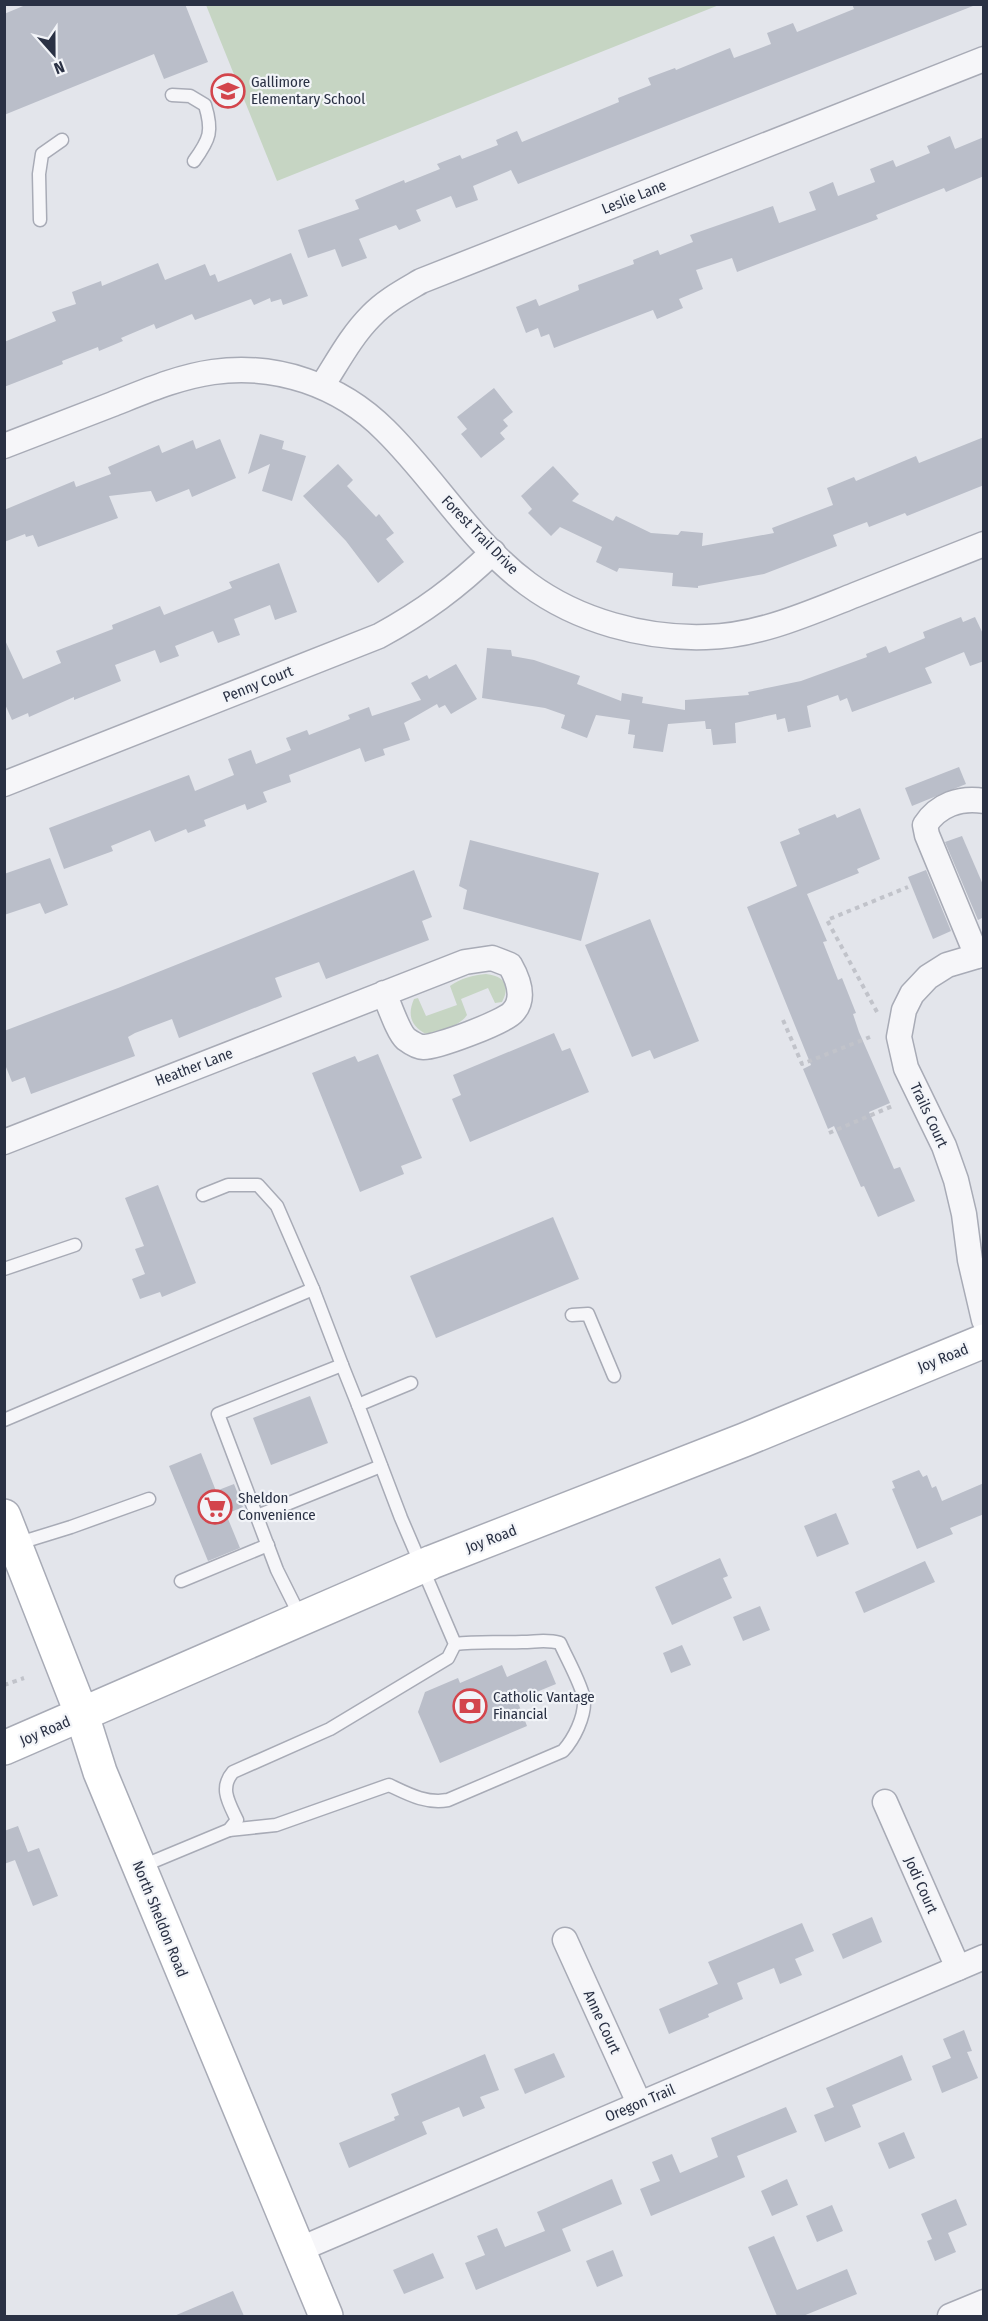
<svg xmlns="http://www.w3.org/2000/svg" width="988" height="2321" font-family="'Fira Sans Condensed',sans-serif">
  <style>
    .green { fill: #c6d5c3 }
    .building { fill: #babec9 }
    .lines { fill: none; stroke-linecap: round; stroke-linejoin: round }
    .lane-casing { stroke: #a8abb6; stroke-width: 15 }
    .street-casing { stroke: #a8abb6; stroke-width: 27 }
    .secondary-casing { stroke: #a8abb6; stroke-width: 36 }
    .path { stroke: #c1c3ca; stroke-width: 4; stroke-dasharray: 4.5 4.5; stroke-linecap: butt }
    .lane { stroke: #f6f6f9; stroke-width: 12 }
    .street { stroke: #f6f6f9; stroke-width: 24 }
    .secondary { stroke: #fff; stroke-width: 33 }
    .labels { text-anchor: middle; dominant-baseline: central; stroke-width: 4.5; stroke-linejoin: round; paint-order: stroke }
    .poi-label { font-size: 15px; fill: #2a3144; stroke: #f2f4f8; text-anchor: start }
    .street-label { font-size: 15px; fill: #2a3144; stroke: #f2f4f8 }
  </style>
  <rect width="100%" height="100%" fill="#e3e5eb"/>
  <!-- green -->
  <g class="green">
    <path d="M206,5H719L277,181Z"/>
    <path d="M486,974C504,976 511,985 502,1002L495,1003L488,988L461,999L467,1015C460,1026 438,1032 426,1034C411,1026 407,1015 414,999L418,998L426,1016L457,1005L450,986C461,978 473,975 486,974Z"/>
  </g>
  <!-- building -->
  <g class="building">
    <path d="M28,4H185L208,62L164,79L154,54L4,115V14Z"/>
    <path d="M852,4L973,6L518,184L511,170L473,186L478,200L456,208L451,196L416,210L421,221L399,230L396,225L359,239L367,258L342,267L335,249L308,258L298,230L359,209L355,200L404,180L405,183L440,169L437,164L460,155L462,159L498,145L496,140L517,131L522,142L619,102L618,98L651,85L648,78L675,68L676,70L730,48L734,58L771,44L767,33L793,23L797,32L854,9Z"/>
    <path d="M950,136L955,149L984,137V176L946,192L944,188L876,215L878,219L737,272L732,258L696,270L703,289L679,299L683,308L657,319L653,310L554,348L549,334L541,337L538,328L526,333L516,307L536,299L539,306L579,290L578,285L634,264L633,260L658,250L660,255L693,242L690,235L773,206L779,223L816,210L809,192L833,182L838,196L875,182L870,169L893,160L896,167L930,153L927,146Z"/>
    <path d="M291,253L308,296L283,305L281,299L271,302L270,298L254,305L251,299L195,320L192,314L156,329L154,324L121,338L123,341L99,351L98,347L62,361L63,364L4,387V342L56,321L52,312L76,304L72,292L101,281L102,286L158,263L165,280L205,264L210,276L215,274L218,282Z"/>
    <path d="M494,388L513,412L503,420L508,426L500,433L505,439L481,458L461,434L467,429L457,417Z"/>
    <path d="M260,434L284,441L282,449L306,456L292,501L262,491L270,464L248,474Z"/>
    <path d="M984,437V485L907,516L905,513L869,527L867,522L833,535L837,546L764,574L698,586V588L672,586L673,573L619,568L617,572L596,562L602,547L560,527L551,536L528,513L532,509L521,496L553,466L579,494L572,501L613,521L616,516L651,533L678,535L681,531L703,533L702,546L774,533L772,528L833,505L827,488L854,477L856,481L916,456L919,463Z"/>
    <path d="M220,439L236,478L192,497L189,489L156,502L151,491L109,496L118,518L38,547L33,535L26,537L25,534L4,542V510L74,481L76,487L111,474L108,467L159,445L162,453L193,440L196,449Z"/>
    <path d="M338,464L353,480L347,486L376,517L379,514L394,533L386,539L404,562L378,583L346,541L303,496Z"/>
    <path d="M279,563L297,612L275,620L270,605L234,619L240,635L218,643L213,631L175,646L179,656L160,663L155,650L115,665L121,681L74,700V697L29,717L28,713L12,720L4,702V638L23,679L61,663L56,651L113,629L112,625L160,606L164,615L232,588L229,582Z"/>
    <path d="M961,617L963,622L975,617L984,636V661L970,666L964,652L925,668L932,683L852,712L847,698L840,701L838,695L807,706L811,727L788,732L785,718L777,720L776,714L735,723L736,743L713,745L711,729H706L705,721L668,724L663,752L633,748L635,735L628,734L630,720L596,715L587,738L561,728L565,715L545,708L482,698L487,648L511,650L512,656L534,660L580,676L577,684L621,701L622,693L643,697L642,703L685,710V700L749,695L748,692L801,681L867,657L866,654L886,646L889,653L925,638L923,632Z"/>
    <path d="M456,664L477,699L451,714L445,705L439,708L437,704L404,723L410,740L383,749L385,755L365,762L360,748L289,775L291,782L263,792L267,802L247,810L245,804L204,820L206,826L188,833L186,829L155,842L150,830L111,846L113,851L64,869L49,828L189,775L195,791L234,775L228,759L251,750L256,764L291,750L286,738L307,730L309,735L350,719L348,715L369,707L372,716L421,700L411,683L427,675L429,679Z"/>
    <path d="M959,767L966,784L912,806L905,788Z"/>
    <path d="M860,808L880,859L857,869L859,873L807,894L827,941L823,942L838,980L842,978L856,1013L853,1014L859,1032L890,1103L869,1112L894,1169L900,1167L915,1201L878,1217L864,1186L861,1187L834,1126L828,1129L816,1100L803,1069L811,1065L747,907L797,886L780,842L800,834L798,829L835,814L837,818Z"/>
    <path d="M962,836L984,887V917L978,920L945,842Z"/>
    <path d="M470,840L599,873L581,941L463,909L467,890L459,886Z"/>
    <path d="M50,858L68,905L45,914L40,903L4,915V874Z"/>
    <path d="M414,870L432,917L422,921L429,940L326,979L319,962L275,978L282,997L179,1038L172,1019L135,1033L128,1037L135,1056L31,1094L25,1077L12,1082L4,1062V1031L118,988Z"/>
    <path d="M926,870L951,931L933,939L908,877Z"/>
    <path d="M650,919L699,1041L654,1059L650,1050L632,1057L585,945Z"/>
    <path d="M554,1033L562,1051L570,1048L589,1092L470,1142L452,1099L461,1095L453,1075Z"/>
    <path d="M378,1054L422,1158L401,1166L404,1174L360,1192L312,1073L355,1056L358,1062Z"/>
    <path d="M158,1185L196,1283L162,1297L160,1292L140,1299L132,1279L145,1274L135,1249L144,1246L125,1198Z"/>
    <path d="M553,1217L579,1279L436,1338L410,1276Z"/>
    <path d="M310,1396L328,1443L271,1465L253,1418Z"/>
    <path d="M201,1453L216,1491L234,1484L243,1507L226,1514L240,1548L208,1561L169,1466Z"/>
    <path d="M919,1470L923,1477L927,1475L932,1488L936,1486L942,1501L984,1483V1514L950,1528L953,1534L917,1549L892,1489L895,1488L892,1481Z"/>
    <path d="M836,1513L849,1544L817,1557L804,1526Z"/>
    <path d="M720,1558L728,1576L723,1578L732,1598L672,1625L655,1587Z"/>
    <path d="M925,1561L935,1582L864,1613L855,1592Z"/>
    <path d="M760,1606L770,1630L743,1641L733,1617Z"/>
    <path d="M682,1645L691,1665L671,1673L663,1653Z"/>
    <path d="M546,1660L556,1684L517,1700L527,1726L440,1763L418,1712L425,1692L458,1678L460,1683L502,1665L507,1677Z"/>
    <path d="M18,1826L28,1852L39,1848L58,1896L33,1906L15,1860L4,1864V1831Z"/>
    <path d="M872,1917L882,1942L843,1959L832,1934Z"/>
    <path d="M802,1923L814,1951L795,1959L802,1975L780,1984L774,1968L737,1983L743,1999L708,2014L709,2017L669,2034L659,2009L718,1984L708,1962Z"/>
    <path d="M964,2030L972,2051L967,2052L978,2078L942,2093L932,2066L951,2058L943,2039Z"/>
    <path d="M554,2053L565,2077L525,2094L514,2069Z"/>
    <path d="M485,2054L499,2090L480,2097L485,2108L463,2117L459,2107L422,2122L427,2134L349,2168L339,2143L395,2120L394,2117L399,2115L391,2094Z"/>
    <path d="M902,2055L912,2080L852,2105L861,2127L825,2142L814,2115L834,2107L826,2088Z"/>
    <path d="M786,2107L797,2132L737,2156L745,2177L651,2216L640,2189L660,2181L652,2162L672,2154L680,2173L718,2157L711,2138Z"/>
    <path d="M904,2132L915,2158L889,2169L878,2143Z"/>
    <path d="M612,2179L622,2204L562,2229L571,2251L476,2290L465,2263L485,2255L477,2236L497,2228L505,2247L545,2231L537,2212Z"/>
    <path d="M787,2179L798,2205L772,2216L761,2191Z"/>
    <path d="M956,2199L967,2225L948,2233L956,2252L935,2261L927,2241L932,2239L921,2214Z"/>
    <path d="M832,2205L843,2231L817,2242L806,2216Z"/>
    <path d="M774,2236L797,2290L847,2269L857,2294L803,2316H777L748,2247Z"/>
    <path d="M613,2250L623,2276L597,2287L586,2261Z"/>
    <path d="M433,2253L444,2278L404,2294L393,2270Z"/>
    <path d="M233,2291L244,2316H174Z"/>
  </g>
  <g class="lines">
    <!-- lane casing -->
    <g class="lane-casing">
      <g id="lane">
        <path d="M172,95L190,96L205,105C213,131 210,139 194,161"/>
        <path d="M40,220L39,174L42,154L62,140"/>
        <path d="M203,1195L228,1185H258L277,1206L313,1289"/>
        <path d="M4,1269L75,1245"/>
        <path d="M572,1315L588,1314L614,1376"/>
        <path d="M4,1420L313,1289L342,1365"/>
        <path d="M257,1516L381,1466"/>
        <path d="M16,1544L71,1527L149,1499"/>
        <path d="M181,1581L268,1545"/>
        <path d="M301,1618L277,1570L218,1414L342,1365L358,1405"/>
        <path d="M229,1830L276,1825L389,1785C408,1794 426,1804 448,1800L563,1751C574,1739 585,1717 584,1700C583,1687 566,1657 560,1643C546,1639 536,1642 522,1642C499,1643 478,1641 455,1644"/>
        <path d="M140,1867L229,1830L237,1820C229,1803 219,1788 233,1772L330,1729L448,1658L455,1644L401,1518L358,1405L411,1383"/>
      </g>
    </g>
    <!-- street casing -->
    <g class="street-casing">
      <g id="street">
        <path d="M322,386C337,363 351,336 371,316C385,301 404,291 421,281L984,59"/>
        <path d="M4,446C41,432 77,418 113,404C146,391 178,377 213,372C276,363 340,385 385,430C435,479 471,542 528,584C578,621 645,639 706,637C758,636 807,614 855,595C898,578 941,561 984,544"/>
        <path d="M4,784L379,636C423,612 457,587 493,552"/>
        <path d="M984,954L947,965L928,977L912,994L904,1010L899,1037L906,1068L944,1146L956,1180L964,1214L970,1260L984,1320"/>
        <path d="M977,956L927,835L925,825C938,805 960,797 984,801"/>
        <path d="M4,1142L465,962L492,958L510,965C518,979 526,998 513,1012C505,1022 435,1048 423,1047C418,1047 410,1042 406,1039C398,1032 389,1004 384,993"/>
        <path d="M885,1802L958,1968"/>
        <path d="M565,1940L639,2103"/>
        <path d="M298,2250L984,1957"/>
        <path d="M950,2316L984,2302"/>
      </g>
    </g>
    <!-- secondary casing -->
    <g class="secondary-casing">
      <g id="secondary">
        <path d="M4,1516L82,1715L100,1772L326,2316"/>
        <path d="M4,1748L432,1562L744,1440L984,1341"/>
      </g>
    </g>
    <!-- path -->
    <g class="path">
      <path d="M877,1012L827,920L908,887"/>
      <path d="M783,1020L802,1064L870,1037"/>
      <path d="M829,1133L895,1105"/>
      <path d="M4,1685L24,1678"/>
    </g>
    <!-- lane -->
    <use href="#lane" class="lane"/>
    <!-- street -->
    <use href="#street" class="street"/>
    <!-- secondary -->
    <use href="#secondary" class="secondary"/>
  </g>
  <!-- icons -->
  <defs>
    <g id="school-ring" transform="scale(1.725)"><circle r="9.5" fill="#f2f4f8" stroke="#d3454c" stroke-width="1.5"/><path d="M0-5L7-2L0 1L-7-2ZM-4 1L0 2.5L4 1V4Q0 6-4 4Z" fill="#d3454c"/></g>
    <g id="supermarket-ring" transform="scale(1.725)"><circle r="9.5" fill="#f2f4f8" stroke="#d3454c" stroke-width="1.5"/><path d="M-6-5.5h2.5l.6 2H6L4.5 2H-2.5L-4.4-4H-6ZM-1.5 3.2a1.3 1.3 0 1 0 .1 0ZM3 3.2a1.3 1.3 0 1 0 .1 0Z" fill="#d3454c"/></g>
    <g id="bank-ring" transform="scale(1.725)"><circle r="9.5" fill="#f2f4f8" stroke="#d3454c" stroke-width="1.5"/><path d="M-6-4H6V4H-6ZM0-2.3a2.3 2.3 0 1 0 0 4.6a2.3 2.3 0 1 0 0-4.6Z" fill="#d3454c"/></g>
  </defs>
  <g fill-rule="evenodd">
    <use href="#school-ring" x="228" y="91"/>
    <use href="#supermarket-ring" x="215" y="1507"/>
    <use href="#bank-ring" x="470" y="1706"/>
  </g>
  <g class="labels">
    <!-- poi labels -->
    <g class="poi-label">
      <text x="251" y="82">Gallimore<tspan x="251" dy="17">Elementary School</tspan></text>
      <text x="238" y="1498">Sheldon<tspan x="238" dy="17">Convenience</tspan></text>
      <text x="493" y="1697">Catholic Vantage<tspan x="493" dy="17">Financial</tspan></text>
    </g>
    <!-- street labels -->
    <g class="street-label">
      <text transform="translate(634 197) rotate(-22)">Leslie Lane</text>
      <text transform="translate(480 535) rotate(46)">Forest Trail Drive</text>
      <text transform="translate(258 684) rotate(-22)">Penny Court</text>
      <text transform="translate(194 1067) rotate(-21)">Heather Lane</text>
      <text transform="translate(929 1115) rotate(65)">Trails Court</text>
      <text transform="translate(943 1358) rotate(-22)">Joy Road</text>
      <text transform="translate(491 1539) rotate(-21)">Joy Road</text>
      <text transform="translate(45 1731) rotate(-23)">Joy Road</text>
      <text transform="translate(921 1885) rotate(66)">Jodi Court</text>
      <text transform="translate(160 1919) rotate(68)">North Sheldon Road</text>
      <text transform="translate(602 2022) rotate(65)">Anne Court</text>
      <text transform="translate(640 2103) rotate(-23)">Oregon Trail</text>
    </g>
  </g>
  <!-- border -->
  <rect width="988" height="2321" fill="none" stroke="#2a3144" stroke-width="12"/>
  <!-- north arrow -->
  <g transform="translate(54 54) rotate(159)" stroke="#f2f4f8" stroke-width="4.5" paint-order="stroke">
  <path d="M0-4.5L10 22L0 15L-10 22Z" fill="#2a3144"/>
  <text y="-9" font-size="16" font-weight="bold" text-anchor="middle" fill="#2a3144">N</text>
  </g>
</svg>
